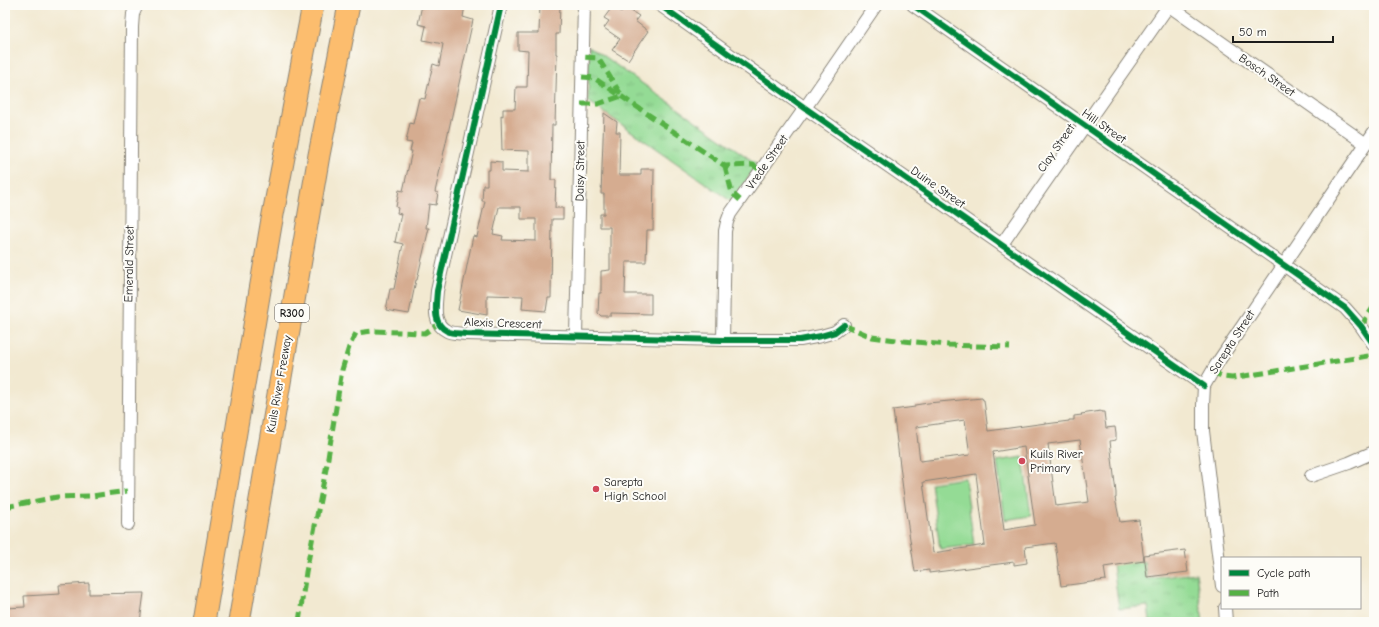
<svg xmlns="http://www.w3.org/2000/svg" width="1379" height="627" font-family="'Comic Neue',sans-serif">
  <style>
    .grass { fill: url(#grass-tufts); stroke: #587c58 }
    .pitch { fill: #94db95; stroke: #587c58 }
    .building { fill: #d5ac90; fill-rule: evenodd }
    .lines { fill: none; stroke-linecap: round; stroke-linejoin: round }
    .street-casing { stroke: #878276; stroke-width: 14 }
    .highway-casing { stroke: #878276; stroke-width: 23 }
    .street { stroke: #fff; stroke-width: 12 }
    .highway { stroke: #fcbd6e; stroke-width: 21 }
    .quiet { stroke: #55b145; stroke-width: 5; stroke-dasharray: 10 5; stroke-linecap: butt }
    .cycleway-casing { stroke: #fdfcf7; stroke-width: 8 }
    .cycleway { stroke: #00873e; stroke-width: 6 }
    .poi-dot { fill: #d1495b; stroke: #fdfcf7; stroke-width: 1.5 }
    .labels { text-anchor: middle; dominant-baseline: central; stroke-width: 4; stroke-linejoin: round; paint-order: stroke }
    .shield { fill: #fdfcf7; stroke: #605f5e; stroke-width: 1 }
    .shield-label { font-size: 11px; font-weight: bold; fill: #1c1c1c }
    .street-label { font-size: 12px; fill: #1c1c1c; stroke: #fdfcf7 }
    .poi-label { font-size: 12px; fill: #1c1c1c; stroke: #fdfcf7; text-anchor: start }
  </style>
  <defs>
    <pattern id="grass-tufts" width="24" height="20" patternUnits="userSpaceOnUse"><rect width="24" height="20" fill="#94db95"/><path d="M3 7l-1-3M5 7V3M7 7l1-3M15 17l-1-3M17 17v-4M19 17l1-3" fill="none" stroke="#7fbb80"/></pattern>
  </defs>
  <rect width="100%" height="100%" fill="#fdfcf7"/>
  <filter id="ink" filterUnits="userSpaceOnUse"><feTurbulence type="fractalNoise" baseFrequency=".025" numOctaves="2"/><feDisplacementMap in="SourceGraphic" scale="8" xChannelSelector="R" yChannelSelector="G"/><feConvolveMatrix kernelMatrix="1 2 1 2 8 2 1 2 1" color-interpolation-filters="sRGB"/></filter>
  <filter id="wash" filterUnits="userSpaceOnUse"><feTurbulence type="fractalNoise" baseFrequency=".012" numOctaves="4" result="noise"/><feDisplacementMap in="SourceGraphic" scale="16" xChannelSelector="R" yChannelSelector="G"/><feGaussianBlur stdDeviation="0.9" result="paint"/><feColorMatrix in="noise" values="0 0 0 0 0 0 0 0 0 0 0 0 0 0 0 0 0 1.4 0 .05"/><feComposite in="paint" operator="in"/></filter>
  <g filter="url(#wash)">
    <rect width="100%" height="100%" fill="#f2e9d1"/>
    <!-- grass -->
    <g class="grass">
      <path d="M589,46L757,164L732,202L588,101Z"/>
      <path d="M1144,561L1147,579L1196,573L1203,622H1150L1148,606L1119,609L1113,564Z"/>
    </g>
    <!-- pitch -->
    <g class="pitch">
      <path d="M1023,457L1031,516L1005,520L997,461Z"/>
      <path d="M965,478L974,545L940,549L931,483Z"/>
    </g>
    <g id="blocks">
      <!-- building -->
      <g class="building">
        <path d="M422,5H465L463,17L473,20L435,192L438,193L436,205L429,204L426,228H429L417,280H416L409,314L386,310L390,289H394L403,244L395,242L401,214L397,213L398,208L396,207L399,190L403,191L412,151H410L412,143L406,142L410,123L413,124L419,98L425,99L433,64L439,66L443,44L423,40L426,26L418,24Z"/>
        <path d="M540,5H560L559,34H556V54H557L555,125H552L551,180H556L555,208H563V219H552L551,298H548L546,311L522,309L523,296L487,295V315L458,310L473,236L477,237L485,201H482L483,185H487V170H490V161L502,162V171L529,172V151L502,150L501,115L503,116V109H515L516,87H527L528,51L518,50V33H539ZM499,207H521V219H536V241L502,240L503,236L493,234Z"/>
        <path d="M613,6L621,12L625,7L639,16L635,21L648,31L628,60L612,50L620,39L604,28L609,21L604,18Z"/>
        <path d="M604,113L617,122L616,132H620L619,175H641V169H654L653,230H647L646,262H626L625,294H651V314L611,313V316H601L598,313L599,293H601V271L610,270V227H600V214H604V194H601Z"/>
        <path d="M982,398L983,400H984L988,431L1046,423V424L1069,421V420H1074V416L1082,415L1081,414L1101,411V412H1104L1106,428L1115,427L1116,434V440L1110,441L1116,493V498H1115L1120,522L1139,520L1144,561L1104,567L1106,580L1061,586L1055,543L1025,547L1027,563L1014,565V562L929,573V570L915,572L906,513L893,410L915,407V405L928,403ZM965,420L970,455L920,461L916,427ZM1080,440L1089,502L1056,506L1048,444ZM1024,447L1035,525L1004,530L993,452ZM976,474L985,545L933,553L923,482Z"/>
        <path d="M1185,550L1188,572L1147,577L1144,555Z"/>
        <path d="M89,583V594L144,593L140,622H5V608L25,607L24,596L60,594L59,585Z"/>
      </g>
    </g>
  </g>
  <g filter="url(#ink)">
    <use href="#blocks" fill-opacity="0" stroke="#878276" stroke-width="1"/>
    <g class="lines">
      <!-- street casing -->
      <g class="street-casing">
        <g id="street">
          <path d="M501,5L437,291C436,305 432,324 447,331C452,334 461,333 466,334L723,340H800L821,336L835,332L844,325"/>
          <path d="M660,5L805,108L1204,386"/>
          <path d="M913,5L1345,308L1361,326L1374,345"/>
          <path d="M1168,5L1366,144"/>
          <path d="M1002,244L1169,5"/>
          <path d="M576,336L584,5"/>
          <path d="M723,340L725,231L727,222L730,214L805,108L876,5"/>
          <path d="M1311,476L1349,463L1374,452"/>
          <path d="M128,524L132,27L133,14L137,5"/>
          <path d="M1222,586L1203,431V405L1204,386L1216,365L1374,132"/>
          <path d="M1225,608L1226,622"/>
        </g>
      </g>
      <!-- highway casing -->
      <g class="highway-casing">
        <g id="highway">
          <path d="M204,622L271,225L313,5"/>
          <path d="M239,622L319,155L349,5"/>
        </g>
      </g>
      <!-- street -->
      <use href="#street" class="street"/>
      <!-- highway -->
      <use href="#highway" class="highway"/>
      <!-- quiet -->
      <g class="quiet">
        <path d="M582,77L594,78L725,166L753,165L761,171"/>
        <path d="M581,104H598L622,96L598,58L582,57"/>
        <path d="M725,166L732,193L740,200"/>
        <path d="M844,325L872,337L904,341L948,345L1010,347"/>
        <path d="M1361,326L1374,306"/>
        <path d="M1212,371L1223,377L1232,378L1374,355"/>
        <path d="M5,507L57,497L92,496L127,491"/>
        <path d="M299,622L306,572L327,464L342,370L349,347L356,333L373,331L425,333L438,324"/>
      </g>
      <!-- cycleway casing -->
      <g class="cycleway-casing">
        <g id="cycleway">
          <path d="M501,5L437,291C436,305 432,324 447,331C452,334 461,333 466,334L723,340H800L821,336L835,332L844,325"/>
          <path d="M660,5L805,108L1204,386"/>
          <path d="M913,5L1345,308L1361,326L1374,345"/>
        </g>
      </g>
      <!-- cycleway -->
      <use href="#cycleway" class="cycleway"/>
    </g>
  </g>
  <!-- markers -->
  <g class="poi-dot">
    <circle cx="1022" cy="461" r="4"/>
    <circle cx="596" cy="489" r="4"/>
  </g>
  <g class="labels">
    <!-- shield labels -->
    <rect class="shield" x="275" y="304" width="34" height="18" rx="3"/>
    <g class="shield-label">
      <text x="292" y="313">R300</text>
    </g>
    <!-- street labels -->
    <g class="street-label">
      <text transform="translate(1267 75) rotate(35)">Bosch Street</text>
      <text transform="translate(1104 126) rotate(35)">Hill Street</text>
      <text transform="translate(1056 148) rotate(-55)">Clay Street</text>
      <text transform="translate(767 162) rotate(-55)">Vrede Street</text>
      <text transform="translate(580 171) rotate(-89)">Daisy Street</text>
      <text transform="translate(938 187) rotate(35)">Duine Street</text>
      <text transform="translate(129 264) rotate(-89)">Emerald Street</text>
      <text transform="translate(503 323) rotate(2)">Alexis Crescent</text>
      <text transform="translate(1232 342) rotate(-57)">Sarepta Street</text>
      <text transform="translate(279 384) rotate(-80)">Kuils River Freeway</text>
    </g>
    <!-- poi labels -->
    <g class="poi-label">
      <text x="1030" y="454">Kuils River<tspan x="1030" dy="14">Primary</tspan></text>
      <text x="604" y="482">Sarepta<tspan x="604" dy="14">High School</tspan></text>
    </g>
  </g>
  <!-- margin -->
  <rect width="1379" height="627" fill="none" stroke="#fdfcf7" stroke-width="20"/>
  <!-- legend -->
  <rect x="1221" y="557" width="140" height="52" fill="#fdfcf7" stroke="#a3a29f"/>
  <rect x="1229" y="570" width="20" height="6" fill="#00873e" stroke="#a3a29f"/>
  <text x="1257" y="577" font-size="12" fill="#1c1c1c">Cycle path</text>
  <rect x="1229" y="590" width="20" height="6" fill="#55b145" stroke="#a3a29f"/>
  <text x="1257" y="597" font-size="12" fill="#1c1c1c">Path</text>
  <!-- scale -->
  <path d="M1233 36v6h100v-6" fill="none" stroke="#1c1c1c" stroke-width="2"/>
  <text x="1239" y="36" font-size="12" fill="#1c1c1c" stroke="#fdfcf7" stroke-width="3" paint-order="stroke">50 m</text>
</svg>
